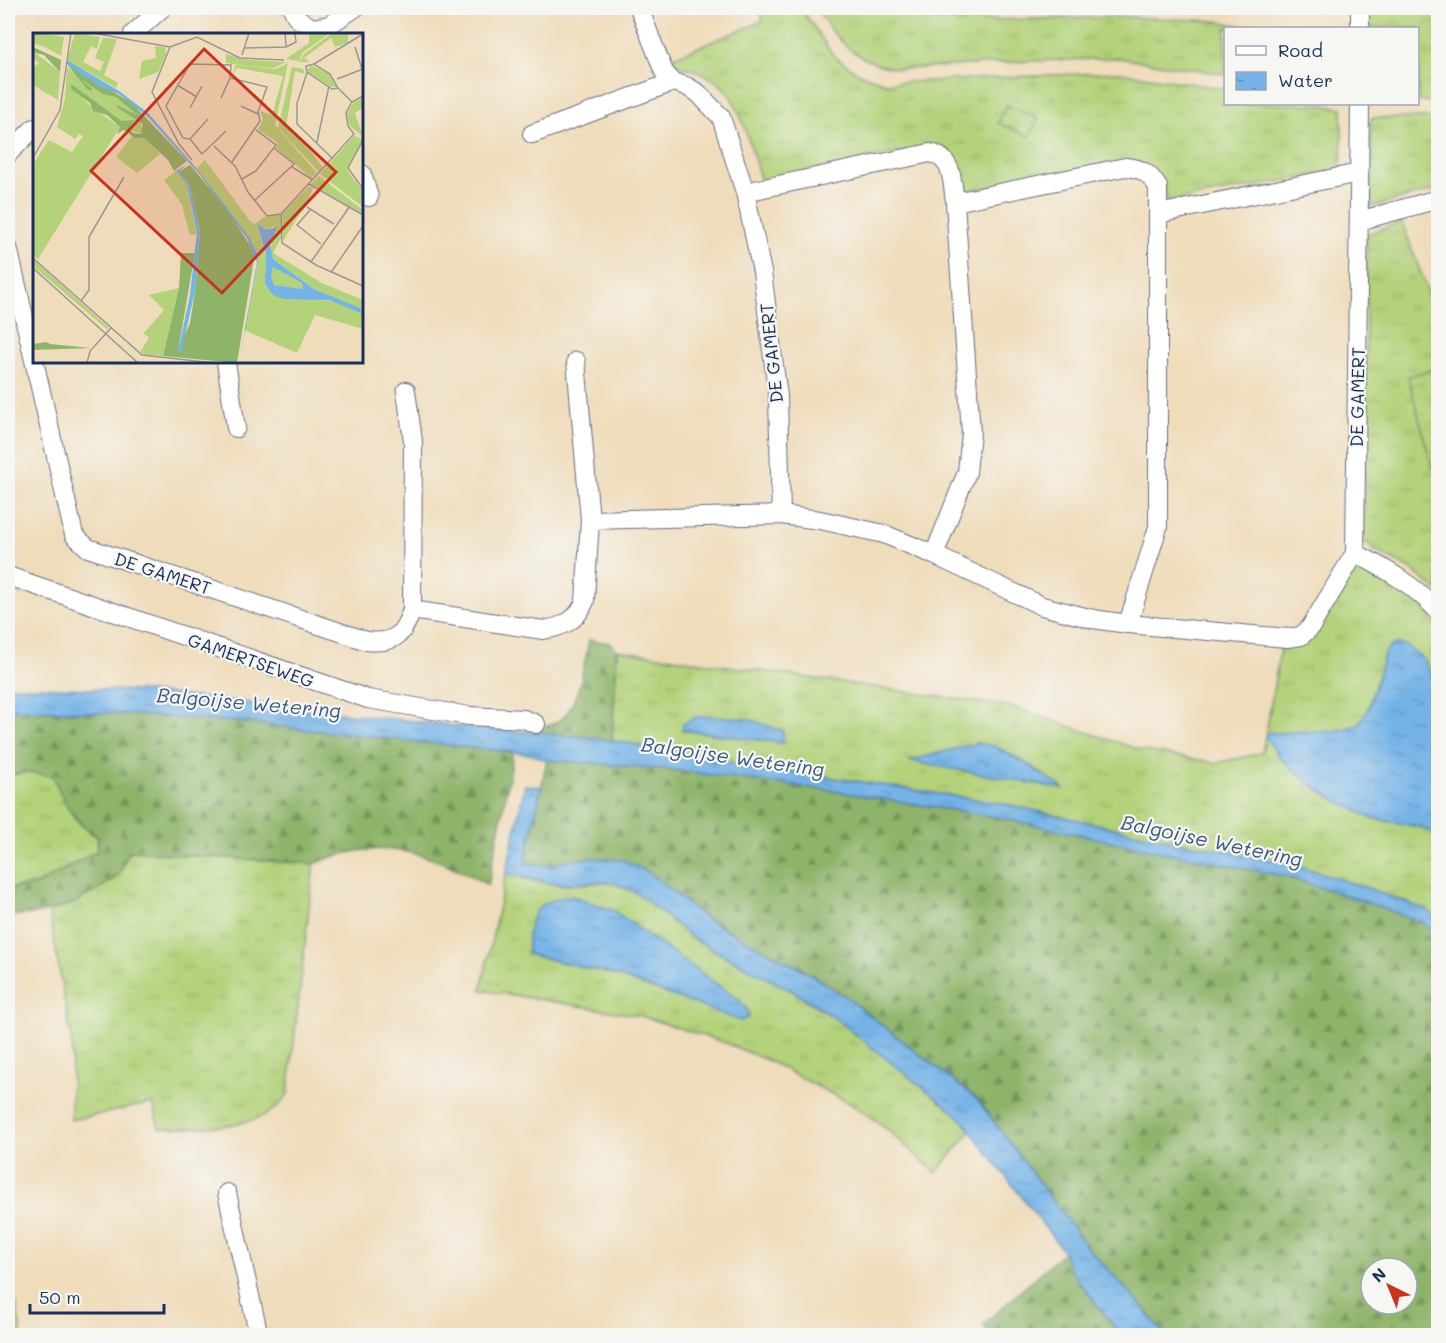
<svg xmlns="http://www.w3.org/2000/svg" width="1446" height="1343" font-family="Mali,sans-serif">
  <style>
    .grass { fill: url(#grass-tufts); stroke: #67806c; stroke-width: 1.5; fill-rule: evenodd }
    .forest { fill: url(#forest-firs); stroke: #547264; stroke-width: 1.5; fill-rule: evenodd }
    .park { fill: url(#park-crowns); stroke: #67806c; stroke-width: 1.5 }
    .water { fill: url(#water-ripples); stroke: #4871a2; stroke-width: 1.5 }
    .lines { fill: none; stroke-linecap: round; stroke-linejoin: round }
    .minor-casing { stroke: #656c7e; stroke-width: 20 }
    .minor { stroke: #fff; stroke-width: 18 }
    .labels { text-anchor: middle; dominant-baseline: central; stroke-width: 4.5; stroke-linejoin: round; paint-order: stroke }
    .street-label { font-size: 18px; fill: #1b2f5e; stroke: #f6f6f2 }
    .water-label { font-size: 20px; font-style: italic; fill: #365787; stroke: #f6f6f2 }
    .inset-road { fill: none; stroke: #9a9795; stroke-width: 1.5 }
    .view { fill: #c8321e; fill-opacity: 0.15; stroke: #c8321e; stroke-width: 3 }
    .inset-edge { fill: none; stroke: #1b2f5e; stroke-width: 3 }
  </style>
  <defs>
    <pattern id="grass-tufts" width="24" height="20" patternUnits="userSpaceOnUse" patternTransform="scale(1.5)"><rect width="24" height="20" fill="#b3d279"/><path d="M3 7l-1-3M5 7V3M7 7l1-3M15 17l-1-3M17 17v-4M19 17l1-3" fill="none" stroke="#99b56b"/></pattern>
    <pattern id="forest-firs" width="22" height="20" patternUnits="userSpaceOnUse" patternTransform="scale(1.5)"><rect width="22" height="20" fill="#8eb469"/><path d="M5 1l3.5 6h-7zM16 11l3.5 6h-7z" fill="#73935a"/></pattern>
    <pattern id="park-crowns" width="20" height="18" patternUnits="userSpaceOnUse" patternTransform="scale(1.5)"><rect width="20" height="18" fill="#b3d279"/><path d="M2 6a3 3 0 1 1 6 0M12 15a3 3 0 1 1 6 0" fill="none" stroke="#99b56b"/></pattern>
    <pattern id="water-ripples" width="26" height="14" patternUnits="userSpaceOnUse" patternTransform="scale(1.5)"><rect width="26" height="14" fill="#74b3e7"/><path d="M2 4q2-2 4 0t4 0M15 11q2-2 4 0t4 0" fill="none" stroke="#5e92be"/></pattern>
  </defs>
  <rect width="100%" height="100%" fill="#f6f6f2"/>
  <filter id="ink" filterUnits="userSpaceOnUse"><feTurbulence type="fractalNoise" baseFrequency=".0167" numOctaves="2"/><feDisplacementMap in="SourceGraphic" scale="12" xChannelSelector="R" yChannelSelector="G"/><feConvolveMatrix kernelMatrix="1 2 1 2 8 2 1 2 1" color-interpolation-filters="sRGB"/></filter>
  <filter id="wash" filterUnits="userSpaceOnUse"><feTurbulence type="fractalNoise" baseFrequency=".008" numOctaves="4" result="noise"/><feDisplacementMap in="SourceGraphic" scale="24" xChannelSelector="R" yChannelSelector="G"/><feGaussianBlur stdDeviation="1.35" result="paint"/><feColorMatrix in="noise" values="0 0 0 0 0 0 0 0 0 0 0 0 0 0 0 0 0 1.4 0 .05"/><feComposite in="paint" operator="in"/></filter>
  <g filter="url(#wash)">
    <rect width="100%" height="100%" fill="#efdcba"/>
    <!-- grass -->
    <g class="grass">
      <path d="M758,8H801L833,55L858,73L885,83L1118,72L1225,89L1226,104H1315L1342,108V158L1340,166L1333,172L1168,202L1163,184L1152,167L967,191L950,151L937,145L761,181C753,157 742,107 725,89C710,73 689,68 669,64L666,60L763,21Z"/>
      <path d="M817,8H901L909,15L941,21L1132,17L1216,21L1254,28H1226L1225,74L1119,58L1032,61L904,69C864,67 835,43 817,8Z"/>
      <path d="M1369,8H1438V102L1418,101V28H1369Z"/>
      <path d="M1371,118H1438V189L1371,207Z"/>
      <path d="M1402,222L1438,319V592L1411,569L1373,550L1368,543H1364L1367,234Z"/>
      <path d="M1355,564L1413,596L1438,625V691L1425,661L1385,652L1368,710L1358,725L1338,731L1266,733L1281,644L1296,647L1306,640Z"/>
      <path d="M617,650L1012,707L1140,750L1217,763L1262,753L1265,736L1280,758L1371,818L1420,827L1438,835V918L1427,910L1367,888L1293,864L1155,837L1000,803L668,753L612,741ZM767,726L783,730V743L682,730ZM977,743C1009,748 1036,770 1062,788L911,761Z"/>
      <path d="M26,772L53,775C63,801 73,823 98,837L97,851L38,884L8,889V776Z"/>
      <path d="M129,851L314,864L288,1094C267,1132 197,1127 159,1128L153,1103L71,1120L72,1043L49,911L58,909L120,873Z"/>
      <path d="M506,873L534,881L564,885L606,882L616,884L637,893L695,940L800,995L832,1016L960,1117L972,1130L936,1173L882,1125L851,1104L769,1061L726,1043L641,1016L481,990ZM572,896L614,911L739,1000L676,996L612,974L527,954Z"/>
      <path d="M8,1265L22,1335H8Z"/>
    </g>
    <!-- forest -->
    <g class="forest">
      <path d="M589,640L611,643L617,650L612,741L534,733L535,729C541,727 551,726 557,722C578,710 585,663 589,640Z"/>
      <path d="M8,709L125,714L238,722L512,752L511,768L488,885C430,852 378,835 314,864L129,851L120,873L110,882L75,903L41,913L8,916V889L38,884L97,851L98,837C73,823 63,802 53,776L26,772L8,776Z"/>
      <path d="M547,760L666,769L827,790L997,817L1152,850L1289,877L1363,901L1421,922L1438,934V1335H1165L1142,1306L1088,1248L977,1099L846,997L812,975L708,920L683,900L607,858L564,861L553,866L525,863ZM1371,1268H1407V1304H1371Z"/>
      <path d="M1064,1252L1071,1271L1121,1335H991L983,1325Z"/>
    </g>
    <!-- park -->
    <g class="park">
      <path d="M1007,105L1038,119L1030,137L998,123Z"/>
      <path d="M1438,368V467L1432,468L1408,376Z"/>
    </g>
    <!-- water -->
    <g class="water">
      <path d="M1394,644L1406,645L1425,661L1438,691V835L1420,827L1371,818L1339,802L1308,783L1280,758L1265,736L1266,733L1337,731L1358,725L1368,710L1385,652Z"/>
      <path d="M8,686L141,691L448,725L585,737L628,743L668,753L1000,803L1155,837L1293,864L1367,888L1427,910L1438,918V934L1421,922L1363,901L1289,877L1152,850L997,817L827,790L666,769L547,760L530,754L238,722L125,714L8,709Z"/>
      <path d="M709,716L749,719L783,731V743L682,730L683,724L696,717Z"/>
      <path d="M977,743L995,746L1030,766L1064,789L909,761Z"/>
      <path d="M525,785L541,787L525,863L553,866L564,861L592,858L623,860L650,873L708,920L812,975L846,997L977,1099L1088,1248L1142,1306L1165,1335H1121L1071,1271L1064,1252L960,1117L832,1016L800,995L695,940L637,893L616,884L606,882L552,884L506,873Z"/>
      <path d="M572,896L614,911L739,1000L747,1009L749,1017L741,1021L612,974L527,954C529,947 527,941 528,934C533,904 545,901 572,896Z"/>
    </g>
  </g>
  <g filter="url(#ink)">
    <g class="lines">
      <!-- minor casing -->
      <g class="minor-casing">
        <g id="minor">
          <path d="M292,8L297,18L312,28L329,25L355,8"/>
          <path d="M639,8L664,72L673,82L686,86L698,93L721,117L745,192L762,272L778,397L781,515"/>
          <path d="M1360,28V8"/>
          <path d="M133,34L162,8"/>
          <path d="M532,134L673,82"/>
          <path d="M8,154L34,128"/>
          <path d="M362,174L369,197"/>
          <path d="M745,192L930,153C954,158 952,183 955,202L971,433L967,472L934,555"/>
          <path d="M955,202L1125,167C1142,168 1149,173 1158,187V527L1128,624"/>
          <path d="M1158,214L1359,173"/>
          <path d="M1359,221L1438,199"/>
          <path d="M8,247L74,535L88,548L367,641C395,644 403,635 412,610L413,441L406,391"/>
          <path d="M226,362L236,428"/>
          <path d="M590,520L781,515L820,520L884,534L934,555L1042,606L1093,619L1128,624L1287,638L1301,636L1310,628L1355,553L1360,104"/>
          <path d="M1355,553C1386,569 1414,585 1438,611"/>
          <path d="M8,576L368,699L469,716L524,719L536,724"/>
          <path d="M412,610L543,630C563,627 577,621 585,601L590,520L576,361"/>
          <path d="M227,1193L259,1336"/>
        </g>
      </g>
      <!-- minor -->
      <use href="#minor" class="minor"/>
    </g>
  </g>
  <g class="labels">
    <!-- street labels -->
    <g class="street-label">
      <text transform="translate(771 353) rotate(-96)">DE GAMERT</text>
      <text transform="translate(1357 397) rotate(-89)">DE GAMERT</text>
      <text transform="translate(163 573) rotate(18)">DE GAMERT</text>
      <text transform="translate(251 660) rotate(19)">GAMERTSEWEG</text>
    </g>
    <!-- water labels -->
    <g class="water-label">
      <text transform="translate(249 702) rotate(5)">Balgoijse Wetering</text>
      <text transform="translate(733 756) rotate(8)">Balgoijse Wetering</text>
      <text transform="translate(1212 840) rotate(12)">Balgoijse Wetering</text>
    </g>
  </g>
  <!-- overview -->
  <g transform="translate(33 33)">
    <rect width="330" height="330" fill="#efdcba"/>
    <path d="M42,0L67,4L64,16L58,13L50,29L67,38L71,29L62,25L70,5L84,6L71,42L85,50L83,55L34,27ZM276,0H297L269,20L266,28L253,26L276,10ZM299,0H315V10L302,14L298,5L271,25L277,29H266L271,21ZM16,1L31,4L28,23L12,14ZM122,13L132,14L133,21L125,39L106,46L109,28L123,25ZM1,19L27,39L25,67L0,52V35L6,30L0,25ZM193,21L215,27L253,29L241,35L206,32L193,30ZM255,30L242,92L284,140L278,145L243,115L244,109L225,97L230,86L227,78L239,82L250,43L204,35L199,43L203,32L243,36ZM278,32L296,41L305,54H298L274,38ZM34,34L66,59L83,64L102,80L104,83L84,72L108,89L110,101L96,97L103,88H89L38,52L58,74L87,94L5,226L0,222V131L16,107L39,119L50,103L46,101L42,106L24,94L32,66ZM259,34L270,36L272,41L262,38L253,94L280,121L290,135L286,139L245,95ZM330,65V75L322,80L330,104L316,92L314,81L320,70ZM99,103L111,104L127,121L104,140L83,124ZM321,103L330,106L314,137L330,158V174L287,141ZM172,127L217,188L222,191L233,183L247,182L248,205L240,220L289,250L330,267V277L281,256L240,226L237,217L242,193L233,197L224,190L233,221L232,239L240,261L304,269L330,281V296L282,282L264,320L211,297L225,233L224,220L164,135ZM143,138L154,151L164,201L157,202L149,172L131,147ZM286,143L330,177V181L278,151ZM276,153L280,155L273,171L250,208L249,181ZM0,226L75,294V297L0,233ZM240,234L269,250L270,256L241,252L238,243ZM146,255L130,323L113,322L107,319L116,305L111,300L131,277L116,262Z" fill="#b3d279"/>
    <path d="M0,14L28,27L27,39L11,22L0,19ZM34,31L99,70L154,128L141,138L135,127L111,105H102L91,97L84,101L87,94L74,82L60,78L57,70L38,56V51L89,88L102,87L96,95L100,100L108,101L110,91L85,75L84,72L104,82L83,64L69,61L47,45L60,57H55ZM157,132L193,175L222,220L204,330L130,323L146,255L148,220H162L145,318L157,290L162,258L167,199L156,150L146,139ZM13,309L17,311L58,315L0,317V311Z" fill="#8eb469"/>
    <path d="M0,0H17L12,14L0,10Z" fill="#b3d279"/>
    <path d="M34,27L86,58L115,80L165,137L216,204L224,220L225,229L206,330L224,229L214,205L167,142L115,84L86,61L66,53L34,31ZM153,132L146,139L156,150L167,199L162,258L148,320L145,318L157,262L164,199L154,151L143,138ZM224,190L233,197L244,194L237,212L240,226L281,256L327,275L330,281L296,267L251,266L240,262L232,251L233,221ZM240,234L269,250L270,256L241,252L238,243Z" fill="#74b3e7" fill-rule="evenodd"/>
    <path class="inset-road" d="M60,0L137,14L164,4L207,25L251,27M137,14L119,59L146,111L159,127M253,14L263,9L262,1L258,0M322,14L329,36M212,15L253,14L252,0M209,22L216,0M281,31L330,1M274,40L264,70V91L300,126M197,45L234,54L225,79L227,88L199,129M304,46L330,36M144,52L164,64M305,55L297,41L281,31L273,33L274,39L299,56L305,55L319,69M188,65L197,45L198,32L157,31L133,73L150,105L157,106L169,121L193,98M208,73L225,81M157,75L169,53M157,106L175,86M330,107L315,135L330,156M284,109L296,53M181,113L202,133L215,159L234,183L248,181L321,101L315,93L313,80L319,69L330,63M0,125L27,77L38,0M259,134L280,147M209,146L223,138L243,112L223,97M276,151L330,182M221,168L261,131L241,115M274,174L301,191M278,176L264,192L288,211M248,181L249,210L283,232M0,225L109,322L181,330M278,229L317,173M0,235L105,330M299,238L330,193M310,244L283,232L330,253M48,268L56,257V204L91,144M54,330L57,318L78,295"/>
    <path class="view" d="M171,16L303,139L189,260L58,138Z"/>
    <rect width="330" height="330" class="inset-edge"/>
  </g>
  <!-- margin -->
  <rect width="1446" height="1343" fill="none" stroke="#f6f6f2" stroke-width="30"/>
  <!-- legend -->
  <rect x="1224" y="27" width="195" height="78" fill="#f6f6f2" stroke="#9ea6b7" stroke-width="1.5"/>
  <rect x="1236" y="46" width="30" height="9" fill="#ffffff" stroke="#9ea6b7" stroke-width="1.5"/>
  <text x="1278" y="57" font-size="18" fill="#1b2f5e">Road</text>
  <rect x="1236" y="72" width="30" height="18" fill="url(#water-ripples)" stroke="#9ea6b7" stroke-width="1.5"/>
  <text x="1278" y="87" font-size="18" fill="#1b2f5e">Water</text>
  <!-- north arrow -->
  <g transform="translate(1389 1286) rotate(317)"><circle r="28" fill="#f6f6f2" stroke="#9ea6b7" stroke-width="1.5"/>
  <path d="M0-4.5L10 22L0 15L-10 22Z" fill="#c8321e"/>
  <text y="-9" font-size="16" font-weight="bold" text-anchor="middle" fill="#1b2f5e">N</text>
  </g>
  <!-- scale -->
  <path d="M30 1304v9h134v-9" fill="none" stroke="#1b2f5e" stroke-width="3"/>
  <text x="39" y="1304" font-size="18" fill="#1b2f5e" stroke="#f6f6f2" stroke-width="4.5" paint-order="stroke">50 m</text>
</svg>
